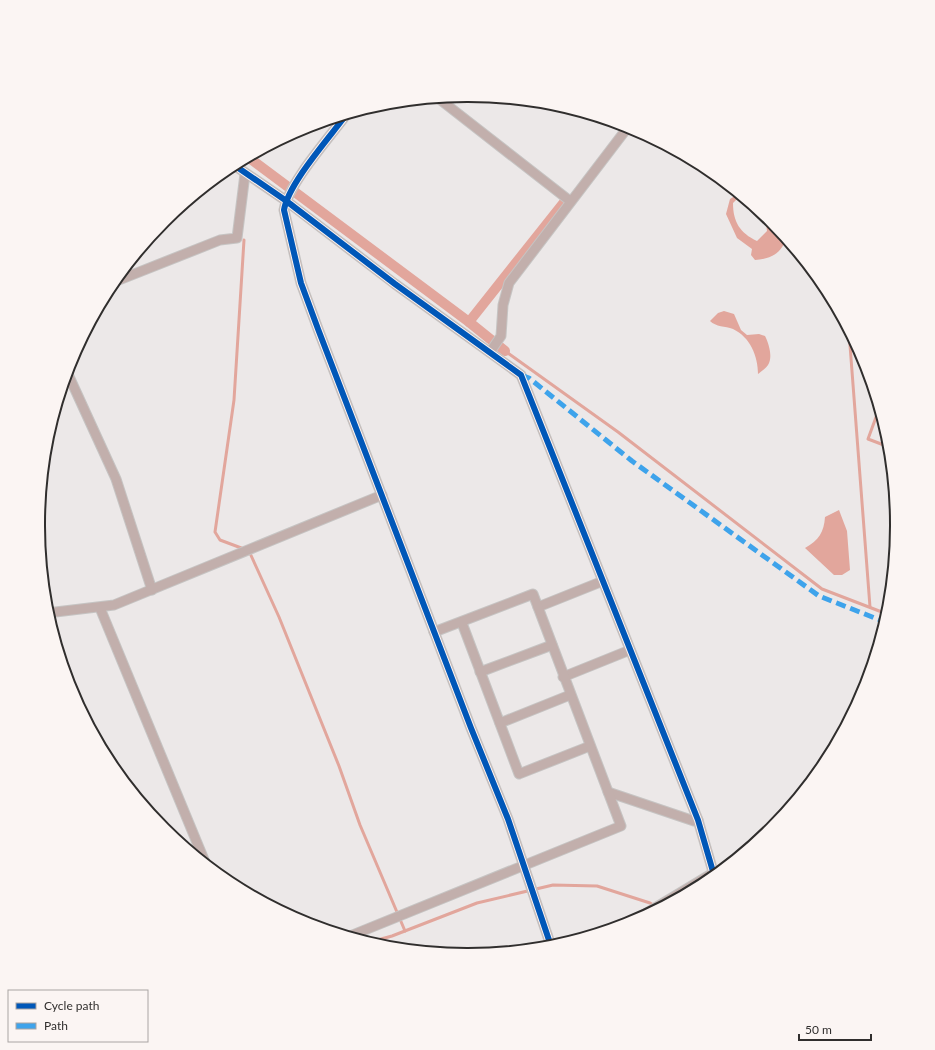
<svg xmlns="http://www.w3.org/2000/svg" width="935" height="1050" font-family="Lato,sans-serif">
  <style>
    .water { fill: #e2a69c }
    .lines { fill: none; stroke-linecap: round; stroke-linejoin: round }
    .stream { stroke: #e2a69c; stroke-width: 3 }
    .canal { stroke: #e2a69c; stroke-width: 10 }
    .street-casing { stroke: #c6c4c3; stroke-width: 11 }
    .street { stroke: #c2afac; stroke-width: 9 }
    .quiet { stroke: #3ea3eb; stroke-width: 5; stroke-dasharray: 10 5; stroke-linecap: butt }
    .cycleway-casing { stroke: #fbf5f3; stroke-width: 8 }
    .cycleway { stroke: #0057b8; stroke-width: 6 }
    .rim { fill: none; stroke: #302e2d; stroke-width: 2 }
  </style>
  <rect width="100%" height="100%" fill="#ece8e8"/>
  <!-- water -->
  <g class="water">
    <path d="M738,194L740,196L733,203C733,222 740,233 757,241L767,231L766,223L761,213L771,221L786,239C781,254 770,259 755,260L751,255L752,249L737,238L726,214L730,199Z"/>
    <path d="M724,311L734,314L741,330L747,335L759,334L765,336C769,344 773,357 768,365C766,368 761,372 758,374C758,356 750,337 733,329C725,326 716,327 710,321L718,313Z"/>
    <path d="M839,510L847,531L850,570L842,575H834L805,548C819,540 824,532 825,517Z"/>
  </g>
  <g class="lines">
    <!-- stream -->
    <g class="stream">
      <path d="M849,332L870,607"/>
      <path d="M505,351L618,432L822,589L887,614"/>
      <path d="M879,409L868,439L889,447"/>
      <path d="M244,549L220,540L215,532L234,400L244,240"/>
      <path d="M249,551L279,617L339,766L360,825L405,931"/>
      <path d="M370,942L392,936L477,903L553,885L597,886L650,903L655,906"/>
    </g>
    <!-- canal -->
    <g class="canal">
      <path d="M248,157L469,322L505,351"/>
      <path d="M469,322L565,201"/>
    </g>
    <!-- street casing -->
    <g class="street-casing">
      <g id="street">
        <path d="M438,98L570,201"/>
        <path d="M346,115C329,138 288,184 284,210L301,283L318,329L471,728L508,819L551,946"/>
        <path d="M234,165L285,200L395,284L521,375L698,820L714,875"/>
        <path d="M114,282L220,240L237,238L245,174"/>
        <path d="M490,352L501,336L503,305L509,283L628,127"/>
        <path d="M67,372L116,479L152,590"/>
        <path d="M538,607L603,581"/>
        <path d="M100,608L205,862"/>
        <path d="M47,613L114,605L382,495"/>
        <path d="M462,623L519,774L590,746"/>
        <path d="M480,672L552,645"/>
        <path d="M563,677L630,650"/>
        <path d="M500,723L570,695"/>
        <path d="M608,792L694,821L698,820"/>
        <path d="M640,917L713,873"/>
        <path d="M350,936L621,826L533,594L434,632"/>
      </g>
    </g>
    <!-- street -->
    <use href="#street" class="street"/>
    <!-- quiet -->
    <path class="quiet" d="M521,375L529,378L632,461L819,596L885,622"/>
    <!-- cycleway casing -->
    <g class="cycleway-casing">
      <g id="cycleway">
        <path d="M346,115C329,138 288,184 284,210L301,283L318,329L471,728L508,819L551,946"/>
        <path d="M234,165L285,200L395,284L521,375L698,820L714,875"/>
      </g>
    </g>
    <!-- cycleway -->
    <use href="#cycleway" class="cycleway"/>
  </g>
  <!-- crop -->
  <path d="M0 0H935V1050H0ZM467 102H468A422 422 0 0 1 890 524V526A422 422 0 0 1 468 948H467A422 422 0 0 1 45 526V524A422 422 0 0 1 467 102Z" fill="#fbf5f3" fill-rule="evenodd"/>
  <path class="rim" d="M467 102H468A422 422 0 0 1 890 524V526A422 422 0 0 1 468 948H467A422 422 0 0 1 45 526V524A422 422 0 0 1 467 102Z"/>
  <!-- legend -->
  <rect x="8" y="990" width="140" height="52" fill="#fbf5f3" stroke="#aaa5a4"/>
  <rect x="16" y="1003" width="20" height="6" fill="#0057b8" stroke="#aaa5a4"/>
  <text x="44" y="1010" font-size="12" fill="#302e2d">Cycle path</text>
  <rect x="16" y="1023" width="20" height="6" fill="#3ea3eb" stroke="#aaa5a4"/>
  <text x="44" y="1030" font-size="12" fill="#302e2d">Path</text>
  <!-- scale -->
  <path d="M799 1034v6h72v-6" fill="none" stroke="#302e2d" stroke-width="2"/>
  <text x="805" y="1034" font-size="12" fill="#302e2d" stroke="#fbf5f3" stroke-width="3" paint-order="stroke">50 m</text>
</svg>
